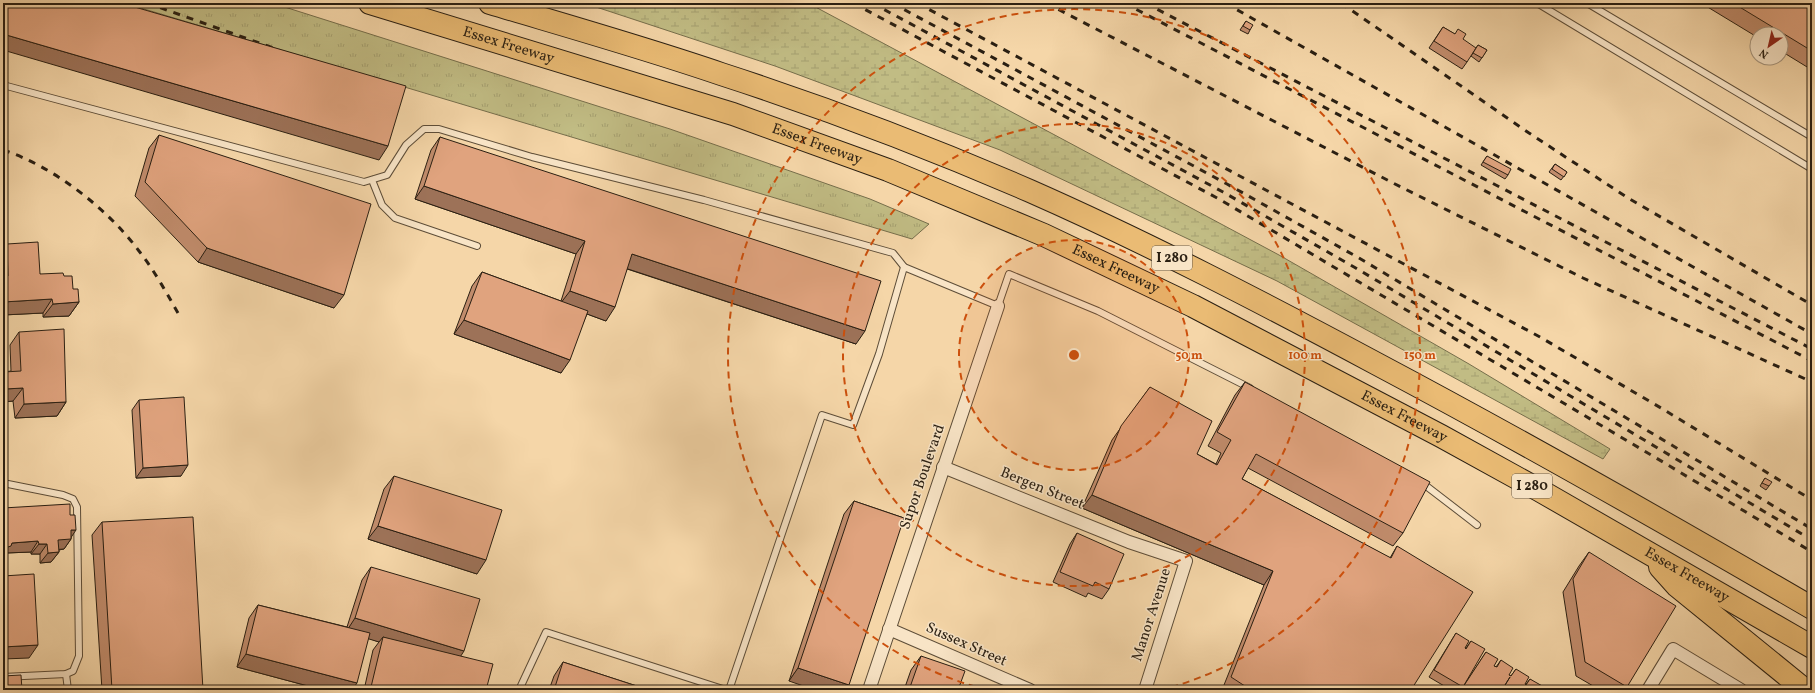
<svg xmlns="http://www.w3.org/2000/svg" width="1815" height="693" font-family="Vollkorn,serif">
  <style>
    .grass { fill: url(#grass-tufts); stroke: #766e4b }
    .wetland { fill: url(#wetland-marsh); stroke: #766e4b }
    .lines { fill: none; stroke-linecap: round; stroke-linejoin: round }
    .service-casing { stroke: #5d4d38; stroke-width: 8 }
    .minor-casing { stroke: #5d4d38; stroke-width: 14 }
    .motorway-casing { stroke: #2a1f12; stroke-width: 24 }
    .service { stroke: #f8e4c6; stroke-width: 6 }
    .minor { stroke: #f8e4c6; stroke-width: 12 }
    .motorway { stroke: #eabb74; stroke-width: 22 }
    .rail { stroke: #2a1f12; stroke-width: 3; stroke-dasharray: 7 7; stroke-linecap: butt }
    .wall { fill: #c18c6c; stroke: #2a1f12 }
    .shaded-wall { fill: #9d7258; stroke: #2a1f12 }
    .building { fill: #e0a37e; stroke: #2a1f12 }
    .ring { fill: none; stroke: #cc500d; stroke-width: 2; stroke-dasharray: 7 5 }
    .labels { text-anchor: middle; dominant-baseline: central; stroke-width: 3; stroke-linejoin: round; paint-order: stroke }
    .shield { fill: #f8e4c6; stroke: #685a48; stroke-width: 1 }
    .shield-label { font-size: 14px; font-weight: bold; fill: #2a1f12 }
    .street-label { font-size: 15px; fill: #2a1f12; stroke: #f8e4c6 }
    .centre { fill: #cc500d; stroke: #f8e4c6; stroke-width: 2 }
    .ring-label { font-size: 12px; text-anchor: middle; font-weight: bold; fill: #cc500d; stroke: #f8e4c6; stroke-width: 3; stroke-linejoin: round; paint-order: stroke }
  </style>
  <defs>
    <pattern id="grass-tufts" width="24" height="20" patternUnits="userSpaceOnUse"><rect width="24" height="20" fill="#c1bc84"/><path d="M3 7l-1-3M5 7V3M7 7l1-3M15 17l-1-3M17 17v-4M19 17l1-3" fill="none" stroke="#a6a171"/></pattern>
    <pattern id="wetland-marsh" width="20" height="14" patternUnits="userSpaceOnUse"><rect width="20" height="14" fill="#c1bc84"/><path d="M1 5h8M5 5V1M11 12h8M15 12V8" fill="none" stroke="#a6a171"/></pattern>
  </defs>
  <rect width="100%" height="100%" fill="#f5d6a8"/>
  <filter id="stains"><feTurbulence type="fractalNoise" baseFrequency=".005" numOctaves="4"/><feColorMatrix values="0 0 0 0 .2 0 0 0 0 .09 0 0 0 0 .02 0 0 0 .5 -.17"/></filter>
  <radialGradient id="worn" r=".72"><stop offset=".6" stop-color="#630" stop-opacity="0"/><stop offset="1" stop-color="#630" stop-opacity=".3"/></radialGradient>
  <!-- grass -->
  <path class="grass" d="M124,3H272L670,129L870,199L929,224L912,239Z"/>
  <!-- wetland -->
  <path class="wetland" d="M584,3H808L1279,255L1469,364L1610,449L1603,459L1277,281L1000,150L775,66Z"/>
  <g class="lines">
    <!-- service casing -->
    <g class="service-casing">
      <g id="service">
        <path d="M1537,3L1812,169"/>
        <path d="M1587,3L1812,137"/>
        <path d="M3,85L364,182L387,175L406,145L424,129H439L532,157L704,200L893,253L905,268"/>
        <path d="M372,180L382,205L395,218L477,246"/>
        <path d="M1421,482L1477,525"/>
        <path d="M3,483L63,495L73,499L77,507L79,656L73,671L66,674L3,677"/>
        <path d="M66,674L68,690"/>
        <path d="M519,690L546,632L726,690"/>
        <path d="M729,690L822,415L853,425L879,354L904,267L998,306L1009,274L1098,311L1250,388"/>
      </g>
    </g>
    <!-- minor casing -->
    <g class="minor-casing">
      <g id="minor">
        <path d="M943,467L1129,542L1186,561L1145,690"/>
        <path d="M889,629L1030,690"/>
        <path d="M869,690L998,306"/>
        <path d="M1648,690L1673,649L1741,690"/>
      </g>
    </g>
    <!-- motorway casing -->
    <g class="motorway-casing">
      <g id="motorway">
        <path id="s1" d="M370,3L733,114L888,170L1044,235L1193,306L1441,436L1539,490L1812,647"/>
        <path d="M490,3C567,26 645,48 721,74C826,108 929,147 1030,191C1148,243 1263,303 1377,364C1524,442 1668,524 1812,608"/>
        <path d="M1660,567L1677,586L1805,690"/>
      </g>
    </g>
    <!-- service -->
    <use href="#service" class="service"/>
    <!-- minor -->
    <use href="#minor" class="minor"/>
    <!-- motorway -->
    <use href="#motorway" class="motorway"/>
    <!-- rail -->
    <g class="rail">
      <path d="M147,3L279,50"/>
      <path d="M853,3L1219,199L1668,465L1812,552"/>
      <path d="M872,3L1223,192L1354,267L1812,540"/>
      <path d="M892,3L1227,184L1359,258L1812,529"/>
      <path d="M917,3L1540,337L1661,408L1812,500"/>
      <path d="M1046,3L1395,184L1583,278L1812,382"/>
      <path d="M1124,3L1812,361"/>
      <path d="M1145,3L1812,349"/>
      <path d="M1225,3L1812,334"/>
      <path d="M1341,3L1529,133L1628,198L1812,305"/>
      <path d="M3,150C53,166 108,209 139,251C154,270 166,292 178,313"/>
    </g>
  </g>
  <!-- wall -->
  <g class="wall">
    <path d="M1701,3H1812V70L1781,51V34H1757V37Z"/>
    <path d="M1246,21L1250,30L1248,34L1240,30Z"/>
    <path d="M1443,27L1463,39L1467,62L1462,69L1429,48Z"/>
    <path d="M1478,45L1487,50L1479,62L1471,56Z"/>
    <path d="M159,135L334,308L198,262L135,196L149,148Z"/>
    <path d="M440,137L856,344L627,269L606,321L587,314L561,373L454,334L472,286L482,272L561,301L576,254L415,199L431,150Z"/>
    <path d="M1487,156L1508,175L1505,179L1481,165Z"/>
    <path d="M1555,164L1567,172L1561,180L1549,172Z"/>
    <path d="M7,244L40,274L73,289L79,302L69,316L43,317V313L3,315V249Z"/>
    <path d="M19,332L66,402L57,416L15,418L13,401L3,402V373L4,372L11,371L10,345Z"/>
    <path d="M1245,382L1403,533L1393,546L1248,468L1242,479L1390,558L1397,546L1411,690H1222L1264,585L1082,508L1112,440L1150,387L1197,454L1216,464L1221,453L1208,446L1235,395Z"/>
    <path d="M139,400L181,476L136,478L132,410Z"/>
    <path d="M394,476L477,574L368,539L384,489Z"/>
    <path d="M1765,478L1769,486L1766,490L1760,486Z"/>
    <path d="M854,501L904,518L789,681L844,514Z"/>
    <path d="M3,508L71,537V539L64,549L59,550V552L51,562L40,563V554H31V552L6,553L3,557Z"/>
    <path d="M102,522L203,690H102L92,535Z"/>
    <path d="M1077,533L1109,589L1102,599L1088,593L1086,597L1053,582L1070,544Z"/>
    <path d="M1589,552L1627,687L1625,690H1600L1576,676L1563,592L1579,566Z"/>
    <path d="M371,567L461,656L486,690H364L373,650L379,642L368,638L352,690H323L237,667L249,618L258,605L347,627L362,580Z"/>
    <path d="M1456,633L1466,648L1471,641L1463,687L1460,690H1451L1429,677Z"/>
    <path d="M1486,652L1494,666L1496,667L1501,660L1509,675L1511,676L1516,669L1525,684H1526L1530,679L1542,690H1461Z"/>
    <path d="M921,656L958,690H904L911,670Z"/>
    <path d="M563,662L649,690H549L554,676Z"/>
  </g>
  <!-- shaded-wall -->
  <g class="shaded-wall">
    <path d="M3,34L388,146L379,160L3,50Z"/>
    <path d="M424,186L585,241L576,254L415,199Z"/>
    <path d="M207,248L344,295L334,308L198,262Z"/>
    <path d="M632,254L865,331L856,344L622,267Z"/>
    <path d="M570,291L615,307L606,321L560,304Z"/>
    <path d="M52,299L43,313L3,315V302Z"/>
    <path d="M79,302L69,316L43,317L53,304Z"/>
    <path d="M464,320L570,360L561,373L454,334Z"/>
    <path d="M23,388L13,401L3,402V392L5,389Z"/>
    <path d="M66,402L57,416L15,418L24,404Z"/>
    <path d="M188,465L181,476L136,478L143,468Z"/>
    <path d="M1092,495L1273,571L1264,585L1082,508Z"/>
    <path d="M378,526L486,560L477,574L368,539Z"/>
    <path d="M71,530H76L70,539H71L64,549L51,550L58,540Z"/>
    <path d="M38,541L31,552L6,553L3,557V551L5,548L12,543Z"/>
    <path d="M39,544H47L40,554H31Z"/>
    <path d="M59,552L51,562L40,563L48,553Z"/>
    <path d="M355,618L464,651L455,665L383,637L379,642L346,632Z"/>
    <path d="M38,645L29,658L3,659V647Z"/>
    <path d="M246,654L357,683L352,690H323L237,667Z"/>
    <path d="M798,668L849,685L845,690H815L789,681Z"/>
    <path d="M371,687L384,690H369Z"/>
  </g>
  <!-- building -->
  <g class="building">
    <path d="M3,3H121L406,86L388,146L3,34Z"/>
    <path d="M1733,3H1812V51Z"/>
    <path d="M1246,21L1253,25L1250,30L1243,26Z"/>
    <path d="M1443,27L1455,34L1458,29L1466,34L1463,39L1476,48L1467,62L1434,41Z"/>
    <path d="M1478,45L1487,50L1482,58L1473,53Z"/>
    <path d="M159,135L371,204L344,295L207,248L145,182Z"/>
    <path d="M440,137L881,281L865,331L632,254L615,307L570,291L585,241L424,186Z"/>
    <path d="M1487,156L1511,169L1508,175L1483,162Z"/>
    <path d="M1555,164L1567,172L1564,177L1552,169Z"/>
    <path d="M38,242L40,274L63,273L64,276H72L73,289H78L79,302L53,304L52,299L3,302V276H8L7,244Z"/>
    <path d="M482,272L588,311L570,360L464,320Z"/>
    <path d="M64,329L66,402L24,404L23,388L5,389L4,372L21,371L19,332Z"/>
    <path d="M1245,382L1430,482L1403,533L1256,454L1242,479L1391,558L1397,546L1473,592L1411,690H1247L1248,688L1231,677L1273,571L1092,495L1121,426L1150,387L1212,421L1197,454L1217,465L1231,440L1217,432Z"/>
    <path d="M184,397L188,465L143,468L139,400Z"/>
    <path d="M394,476L502,510L486,560L378,526Z"/>
    <path d="M1765,478L1772,482L1769,486L1762,483Z"/>
    <path d="M854,501L904,518L849,685L798,668Z"/>
    <path d="M70,504V515H75L76,530H71V539L58,540L59,552L48,553L47,544H39L38,541L12,543L11,546L5,548L3,546V508Z"/>
    <path d="M193,517L203,690H112L102,522Z"/>
    <path d="M1077,533L1124,554L1109,589L1095,582L1093,586L1060,572Z"/>
    <path d="M1589,552L1676,606L1627,687L1585,662L1573,579Z"/>
    <path d="M371,567L480,599L464,651L355,618Z"/>
    <path d="M34,574L38,645L3,647V576Z"/>
    <path d="M258,605L370,633L357,683L246,654Z"/>
    <path d="M1456,633L1469,641L1465,648L1466,649L1471,641L1485,649L1463,687L1434,670Z"/>
    <path d="M383,637L493,664L486,690H384L371,687Z"/>
    <path d="M1486,652L1498,659L1494,666L1497,667L1501,660L1513,668L1509,675L1511,676L1516,669L1529,677L1525,684L1526,685L1530,679L1544,687L1542,690H1502L1510,677L1502,690H1467L1463,687Z"/>
    <path d="M921,656L965,671L958,690H909Z"/>
    <path d="M563,662L649,690H554Z"/>
    <path d="M21,675L22,690H3V676Z"/>
    <path d="M1545,688L1549,690H1544Z"/>
  </g>
  <!-- distance rings -->
  <circle cx="1074" cy="355" r="115" fill="#cc500d" fill-opacity=".12"/>
  <g class="ring">
    <circle cx="1074" cy="355" r="115"/>
    <circle cx="1074" cy="355" r="231"/>
    <path d="M987 690A346 346 0 1 1 1161 690"/>
  </g>
  <g class="labels">
    <!-- shield labels -->
    <g class="shield">
      <rect x="1152" y="246" width="40" height="24" rx="3"/>
      <rect x="1512" y="474" width="40" height="24" rx="3"/>
    </g>
    <g class="shield-label">
      <text x="1172" y="258">I 280</text>
      <text x="1532" y="486">I 280</text>
    </g>
    <!-- street labels -->
    <g class="street-label">
      <text stroke="none"><textPath href="#s1" startOffset="145">Essex Freeway</textPath></text>
      <text stroke="none"><textPath href="#s1" startOffset="469">Essex Freeway</textPath></text>
      <text stroke="none"><textPath href="#s1" startOffset="793">Essex Freeway</textPath></text>
      <text stroke="none"><textPath href="#s1" startOffset="1117">Essex Freeway</textPath></text>
      <text transform="translate(923 477) rotate(-71)">Supor Boulevard</text>
      <text transform="translate(1042 489) rotate(22)">Bergen Street</text>
      <text stroke="none"><textPath href="#s1" startOffset="1441">Essex Freeway</textPath></text>
      <text transform="translate(1152 615) rotate(-72)">Manor Avenue</text>
      <text transform="translate(966 645) rotate(24)">Sussex Street</text>
    </g>
  </g>
  <circle cx="1074" cy="355" r="6" class="centre"/>
  <g class="ring-label">
    <text x="1189" y="359">50 m</text>
    <text x="1305" y="359">100 m</text>
    <text x="1420" y="359">150 m</text>
  </g>
  <!-- margin -->
  <rect width="1815" height="693" fill="none" stroke="#f5d6a8" stroke-width="16"/>
  <rect x="4" y="4" width="1807" height="685" fill="none" stroke="#2a1f12" stroke-width="2"/>
  <rect x="8" y="8" width="1799" height="677" fill="none" stroke="#2a1f12"/>
  <!-- north arrow -->
  <g transform="translate(1769 46) rotate(214)"><circle r="19" fill="#f8e4c6" stroke="#a6957e"/>
  <path d="M0-3L7 15L0 10L-7 15Z" fill="#8f2418"/>
  <text y="-6" font-size="11" font-weight="bold" text-anchor="middle" fill="#2a1f12">N</text>
  </g>
  <rect width="100%" height="100%" filter="url(#stains)"/>
  <rect width="100%" height="100%" fill="url(#worn)"/>
</svg>
